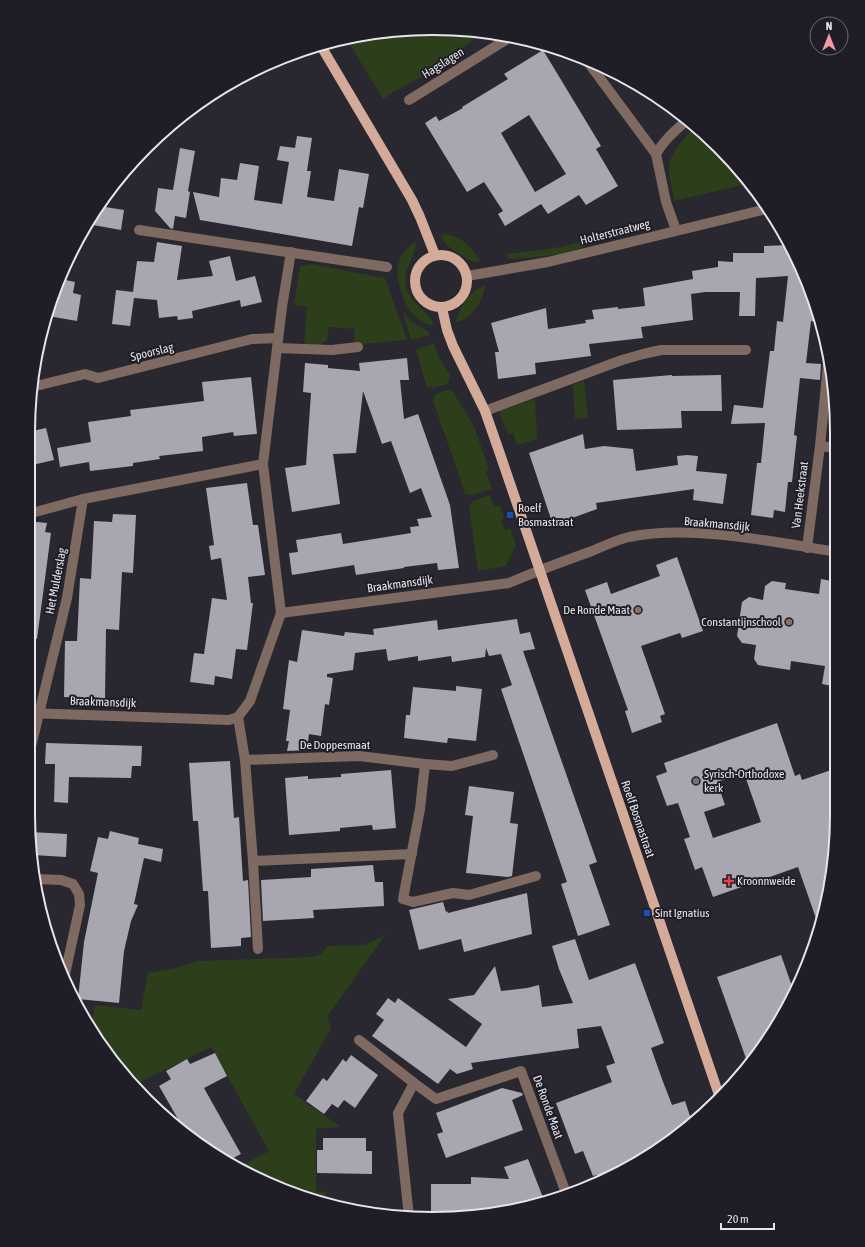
<svg xmlns="http://www.w3.org/2000/svg" width="865" height="1247" font-family="'Asap Condensed',sans-serif">
  <style>
    .green { fill: #2d3e1a }
    .building { fill: #a8a6b0; fill-rule: evenodd }
    .lines { fill: none; stroke-linecap: round; stroke-linejoin: round }
    .minor { stroke: #7e6a61; stroke-width: 10 }
    .major { stroke: #d4ab99; stroke-width: 10 }
    .transit-dot { fill: #1a4fb4; stroke: #1f1d25; stroke-width: 1.5 }
    .education-dot { fill: #8d6e63; stroke: #1f1d25; stroke-width: 1.5 }
    .worship-dot { fill: #6b7280; stroke: #1f1d25; stroke-width: 1.5 }
    .health-dot { fill: #e0444e; stroke: #1f1d25; stroke-width: 1.5 }
    .labels { text-anchor: middle; dominant-baseline: central; stroke-width: 4; stroke-linejoin: round; paint-order: stroke }
    .street-label { font-size: 12px; fill: #e6e5eb; stroke: #1f1d25 }
    .poi-label { font-size: 12px; fill: #e6e5eb; stroke: #1f1d25; text-anchor: start }
    .rim { fill: none; stroke: #e6e5eb; stroke-width: 2 }
  </style>
  <rect width="100%" height="100%" fill="#29272f"/>
  <!-- green -->
  <g class="green">
    <path d="M433,28L483,33L425,75L395,91L383,99L346,38L354,36Z"/>
    <path d="M695,127L719,147L751,183L674,201C673,192 668,174 669,166C670,153 686,136 695,127Z"/>
    <path d="M441,234C459,233 472,247 480,261C471,264 465,257 457,252C449,247 443,244 441,234Z"/>
    <path d="M591,238L593,243C563,256 540,257 508,259L507,254C535,250 565,249 591,238Z"/>
    <path d="M415,241L416,243C415,260 403,267 406,285C409,305 431,310 433,326C425,324 417,320 412,313C404,305 395,278 398,266C400,255 406,248 415,241Z"/>
    <path d="M311,264L385,278L407,340L361,344L354,342L355,329L329,327L327,340L319,345L304,344L307,307L294,305L300,266Z"/>
    <path d="M483,286H485C483,301 472,318 457,322L456,321C461,305 468,294 483,286Z"/>
    <path d="M404,312L411,321L428,331L430,335L421,338L411,340L403,313Z"/>
    <path d="M434,343L439,358L450,375L448,384L433,388L427,387L416,350Z"/>
    <path d="M584,380L588,418L575,419L573,385Z"/>
    <path d="M451,389L474,426L489,470L486,472L492,489L472,495L465,494L433,400L436,394Z"/>
    <path d="M535,399L537,439L517,445L513,433L508,435L499,411Z"/>
    <path d="M490,495L494,507L500,505L504,518L501,520L505,530L510,528L516,545L506,566L478,571L469,507L473,501Z"/>
    <path d="M385,935L327,1017L331,1028L294,1094L341,1127L316,1129V1191L326,1192V1201L277,1188L237,1168L269,1151L211,1047L136,1084L96,1039L93,1018L95,1005L141,1010L148,973L176,968L197,961L313,957L321,954L327,946L365,945Z"/>
  </g>
  <!-- building -->
  <g class="building">
    <path d="M543,50L601,146L596,149L618,186L586,205L579,195L548,214L541,204L505,226L498,214L503,211L484,182L467,192L425,123L436,116L439,121L463,108L462,107L508,79L504,74ZM529,115L566,174L535,192L501,133Z"/>
    <path d="M297,136L312,138L307,171H311L307,197L334,201L339,169L369,174L363,208L359,207L352,246L200,220L193,192L219,197L221,178L237,180L240,163L259,166L254,200L282,204L289,162L277,160L280,146L295,148Z"/>
    <path d="M180,148L195,151L188,191L190,192L186,218L175,216L173,229L170,228L155,211L158,188L173,190Z"/>
    <path d="M99,206L124,210L121,230L93,225L95,212Z"/>
    <path d="M157,242L182,246L177,280L213,276L209,261L230,256L236,281L255,276L262,302L241,307L240,300L192,311L193,318L178,320L177,316L159,318L157,300L134,298L130,326L112,324L116,290L133,292L137,261L154,262Z"/>
    <path d="M790,245L795,253L818,322L811,321L806,363L821,364L820,380L800,378L794,435L797,436L792,482H788L785,512L774,510L773,518L751,515L757,463H761L765,423L731,424L734,405L763,408L770,351H774L777,321L783,322L788,276L756,278L755,316H739L740,292H705L691,294L693,320L641,327L643,338L589,344L591,356L535,363L536,374L498,379L495,352H499L491,323L546,308L548,329L586,323L585,320L594,319L592,310L618,307V309L645,306L643,288L693,279L692,271L718,267V261L733,262V253H764V246Z"/>
    <path d="M61,279L75,282L73,293L81,295L77,321L48,316Z"/>
    <path d="M407,358L409,380H400L404,419L418,414L450,505L459,568L438,570L437,563L404,567V568L356,575L354,565L292,575L289,553L298,552L296,540L341,533L343,544L411,533L410,527L419,526L417,519L432,517L421,488L410,493L391,441L382,444L363,391L356,453L333,454L340,504L292,512L285,468L306,465L311,393L303,392L305,363L328,365V368L360,371L359,363Z"/>
    <path d="M672,375V376L721,375L722,411H681L682,428L617,430L613,380Z"/>
    <path d="M251,377L257,434L234,436L233,432L202,437L203,451L159,456L160,459L133,463V466L90,471L89,462L60,467L57,448L91,442L88,422L131,416L130,410L204,401L202,382Z"/>
    <path d="M46,428L54,460L28,466V432Z"/>
    <path d="M583,434L585,449L604,446L633,449L636,471L678,465L677,456L687,455L698,456L696,471L727,474L723,504L693,500L694,489L596,503L597,509L553,525L529,453Z"/>
    <path d="M247,483L253,525H258L265,575L248,577L251,603H253L247,650L236,649L232,679L215,676L214,685L190,682L194,653L204,654L212,598L227,600L221,558L211,560L209,546L214,545L206,488Z"/>
    <path d="M113,514L136,515L133,573L122,572L119,630L106,629L105,699L64,697L65,641H77L80,578L91,579L94,521L112,522Z"/>
    <path d="M37,522L47,523L45,532L51,533L37,639L28,638V523Z"/>
    <path d="M677,557L703,631L682,638L680,633L641,646L665,714L660,716L662,722L632,733L625,711L628,710L585,590L607,582L611,594L660,576L656,565Z"/>
    <path d="M821,579L837,582V687L822,684L825,666L791,661L790,670L758,665L754,659L756,645L742,643L737,636L742,602L749,597L763,600L765,586L772,581L786,583L785,589L819,594Z"/>
    <path d="M517,619L520,634L530,632L535,649L523,651L597,862L589,865L610,925L578,936L561,884L567,882L501,689L512,685L501,654L489,656L486,648L485,657L452,662L451,656L418,661V656L388,661L386,649L355,653L353,670L327,674V677L333,678L329,705L325,704L321,736L309,734L307,750L287,751L289,741H286L290,710L283,709L289,660L297,662L302,630L344,636L345,632L374,635L373,629L437,620L438,630Z"/>
    <path d="M456,686L482,689L476,741L448,738L447,743L404,738L406,715H410L413,687L456,691Z"/>
    <path d="M777,723L795,776L800,774L802,780L837,768V814L829,894L819,927L798,867L713,897L702,867L695,870L684,839L690,837L678,803L667,806L656,776L667,772L664,763ZM744,773L761,822L713,838L704,812L725,805L717,782Z"/>
    <path d="M46,743L142,746L141,766H132L131,778L69,777L68,803L54,802L55,764H45Z"/>
    <path d="M230,761L234,818L239,817L243,881L248,880L251,937L241,938V946L211,948L208,891H203L198,821H193L189,763Z"/>
    <path d="M391,770L396,828L373,830L372,825L340,828V831L289,835L285,778L308,776V779L341,777V774Z"/>
    <path d="M469,786L514,792L510,823L518,824L512,876L508,877L466,873L473,816L465,815Z"/>
    <path d="M110,831L139,838L138,844L163,849L161,862L144,858L134,904L138,905L131,921L124,951L119,1003L78,999L84,942L98,873L90,871L98,837L108,839Z"/>
    <path d="M30,832L67,834L66,857L33,855Z"/>
    <path d="M373,865L375,882H383L384,906L313,910L314,918L263,921L261,880L311,877V869Z"/>
    <path d="M527,893L532,934L464,952L461,939L419,950L409,910L443,902L446,912L447,911L448,913Z"/>
    <path d="M575,939L589,980L635,963L664,1043L651,1048L662,1079L672,1105L685,1101L692,1122L657,1151L612,1177L599,1181L597,1175L593,1176L583,1151L575,1154L556,1103L612,1082L606,1066L615,1063L601,1026L577,1029L579,1048L471,1063L473,1069L457,1074L450,1069L438,1084L372,1036L384,1020L376,1014L388,998L395,1003L398,998L466,1047L482,1024L448,999L474,995L495,966L501,991L527,988L539,985L542,1007L573,1003L559,969L552,946Z"/>
    <path d="M781,955L794,992L769,1039L748,1064L717,977Z"/>
    <path d="M215,1053L227,1076L204,1088L241,1154L226,1162L186,1133L159,1086L171,1079L166,1071L187,1059L190,1064Z"/>
    <path d="M351,1055L378,1075L355,1108L344,1100L338,1108L332,1104L324,1114L306,1101L323,1078L327,1081L343,1059L346,1062Z"/>
    <path d="M502,1088L522,1093L523,1095L512,1100L523,1130L446,1158L437,1134L443,1132L436,1113Z"/>
    <path d="M323,1138H366V1151H372V1174L317,1173V1150H323Z"/>
    <path d="M528,1159L544,1200L514,1210L513,1205L479,1215L459,1218L431,1217V1184H471V1177L509,1179L504,1167Z"/>
  </g>
  <g class="lines">
    <!-- minor -->
    <g class="minor">
      <path d="M585,58L656,154L666,202L676,230"/>
      <path d="M409,100L512,36"/>
      <path d="M656,154C664,140 675,131 687,120"/>
      <path d="M139,230L387,267"/>
      <path d="M467,276L548,262L767,209"/>
      <path d="M277,348L332,350L358,347"/>
      <path d="M32,387L85,374L98,378L252,339L278,338"/>
      <path d="M485,411L622,360L643,354L661,350H746"/>
      <path d="M820,446L837,448"/>
      <path d="M28,514L83,499L263,464"/>
      <path d="M807,548L820,446L829,354"/>
      <path d="M281,613L263,464L282,307L291,252"/>
      <path d="M28,713L229,720L238,717L250,701L281,613L509,583C537,571 564,561 592,551C604,546 616,540 629,537C692,524 773,542 837,552"/>
      <path d="M238,717L245,760L253,861L412,854"/>
      <path d="M28,759L67,598L83,499"/>
      <path d="M245,760L359,756L425,764L452,766L493,755"/>
      <path d="M425,764L420,809L403,899L413,902L453,893L469,895L536,876"/>
      <path d="M253,861L258,949"/>
      <path d="M36,879L61,880L73,884L79,894L80,905L64,979"/>
      <path d="M359,1040L414,1083"/>
      <path d="M409,1217L398,1113L414,1083L436,1099L521,1071L566,1193"/>
    </g>
    <!-- major -->
    <g class="major">
      <path d="M321,46L412,200L420,217L435,255"/>
      <circle cx="441" cy="281" r="26"/>
      <path d="M442,308L447,330L453,346L485,411L500,454L720,1098"/>
    </g>
  </g>
  <!-- markers -->
  <g class="transit-dot">
    <rect x="506" y="511" width="8" height="8" rx="2"/>
    <rect x="643" y="909" width="8" height="8" rx="2"/>
  </g>
  <g class="education-dot">
    <circle cx="638" cy="610" r="4"/>
    <circle cx="789" cy="622" r="4"/>
  </g>
  <circle class="worship-dot" cx="696" cy="781" r="4"/>
  <path class="health-dot" d="M727 875h4v4h4v4h-4v4h-4v-4h-4v-4h4z"/>
  <g class="labels">
    <!-- street labels -->
    <g class="street-label">
      <text transform="translate(443 63) rotate(-32)">Hagslagen</text>
      <text transform="translate(615 232) rotate(-14)">Holterstraatweg</text>
      <text transform="translate(152 352) rotate(-14)">Spoorslag</text>
      <text transform="translate(800 495) rotate(-83)">Van Heekstraat</text>
      <text transform="translate(717 524) rotate(5)">Braakmansdijk</text>
      <text transform="translate(56 581) rotate(-79)">Het Mulderslag</text>
      <text transform="translate(400 584) rotate(-8)">Braakmansdijk</text>
      <text transform="translate(103 702) rotate(2)">Braakmansdijk</text>
      <text x="335" y="745">De Doppesmaat</text>
      <text transform="translate(638 819) rotate(71)">Roelf Bosmastraat</text>
      <text transform="translate(548 1107) rotate(70)">De Ronde Maat</text>
    </g>
    <!-- poi labels -->
    <g class="poi-label">
      <text x="518" y="508">Roelf<tspan x="518" dy="14">Bosmastraat</tspan></text>
      <text x="630" y="610" text-anchor="end">De Ronde Maat</text>
      <text x="781" y="622" text-anchor="end">Constantijnschool</text>
      <text x="704" y="774">Syrisch-Orthodoxe<tspan x="704" dy="14">kerk</tspan></text>
      <text x="737" y="881">Kroonnweide</text>
      <text x="655" y="913">Sint Ignatius</text>
    </g>
  </g>
  <!-- crop -->
  <path d="M0 0H865V1247H0ZM432 35H433A397 397 0 0 1 830 432V815A397 397 0 0 1 433 1212H432A397 397 0 0 1 35 815V432A397 397 0 0 1 432 35Z" fill="#1f1d25" fill-rule="evenodd"/>
  <path class="rim" d="M432 35H433A397 397 0 0 1 830 432V815A397 397 0 0 1 433 1212H432A397 397 0 0 1 35 815V432A397 397 0 0 1 432 35Z"/>
  <!-- north arrow -->
  <g transform="translate(829 36)"><circle r="19" fill="#1f1d25" stroke="#6f6d74"/>
  <path d="M0-3L7 15L0 10L-7 15Z" fill="#f49aa1"/>
  <text y="-6" font-size="11" font-weight="bold" text-anchor="middle" fill="#e6e5eb">N</text>
  </g>
  <!-- scale -->
  <path d="M721 1223v6h53v-6" fill="none" stroke="#e6e5eb" stroke-width="2"/>
  <text x="727" y="1223" font-size="12" fill="#e6e5eb" stroke="#1f1d25" stroke-width="3" paint-order="stroke">20 m</text>
</svg>
